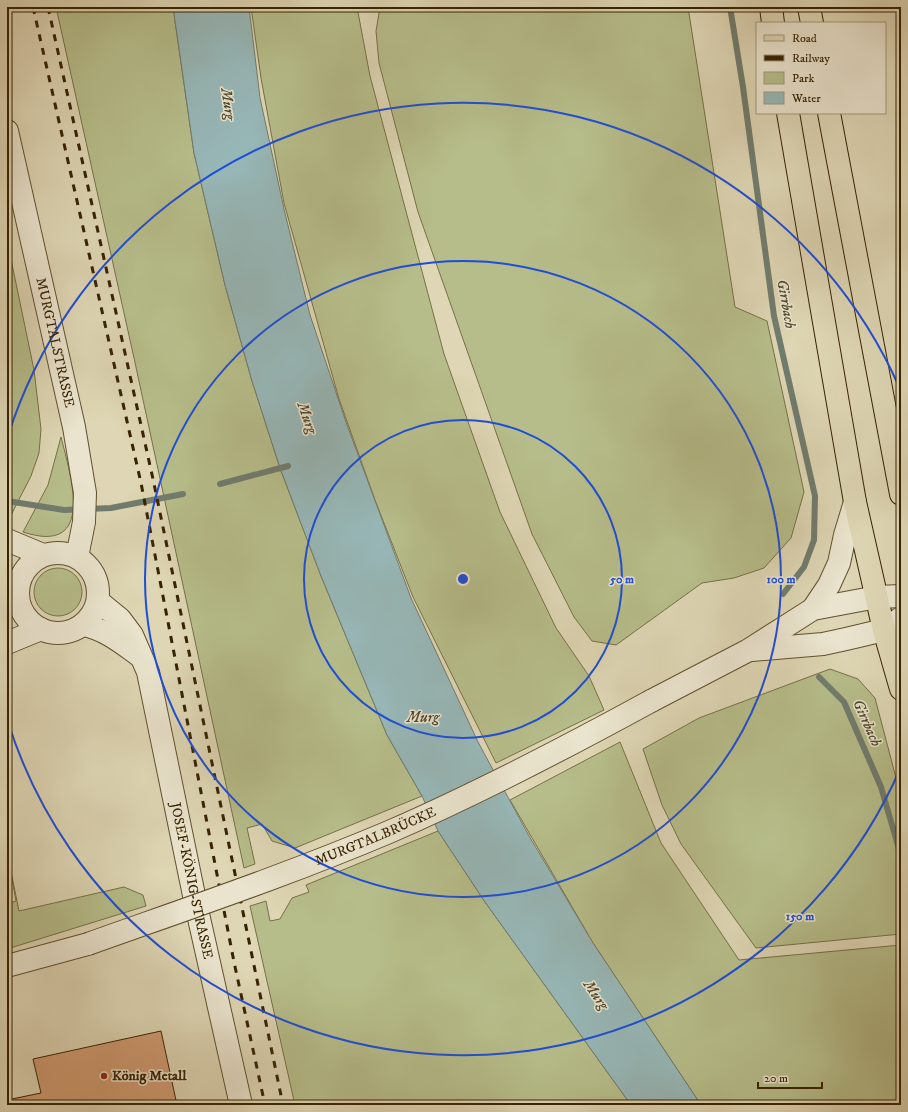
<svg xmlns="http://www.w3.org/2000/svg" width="908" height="1112" font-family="'IM FELL DW Pica',serif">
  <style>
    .green { fill: #b6bd8a; stroke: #777046 }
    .water { fill: #97b7b7; stroke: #717c6e }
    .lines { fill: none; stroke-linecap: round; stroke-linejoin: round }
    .stream { stroke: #717c6e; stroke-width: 6 }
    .building { fill: #d19c73; stroke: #382301 }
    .minor-casing { stroke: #62502e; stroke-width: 24 }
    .major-casing { stroke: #382301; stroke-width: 24 }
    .highway-casing { stroke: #382301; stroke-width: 24 }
    .minor { stroke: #eae4ce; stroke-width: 22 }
    .major { stroke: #ded6b4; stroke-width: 22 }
    .highway { stroke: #ded6b4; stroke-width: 22 }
    .rail { stroke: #382301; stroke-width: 3; stroke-dasharray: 7 7; stroke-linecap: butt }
    .minor-bridge-casing { stroke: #62502e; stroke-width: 24; stroke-linecap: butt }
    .minor-bridge { stroke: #eae4ce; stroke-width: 22 }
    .ring { fill: none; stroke: #1d4ed8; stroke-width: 2 }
    .poi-dot { fill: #8f2418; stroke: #eae4ce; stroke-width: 1.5 }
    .labels { text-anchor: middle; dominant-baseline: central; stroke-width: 3; stroke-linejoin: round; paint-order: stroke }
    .street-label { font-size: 14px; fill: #382301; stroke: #eae4ce }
    .poi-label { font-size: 14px; font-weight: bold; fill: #382301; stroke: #eae4ce; text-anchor: start }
    .water-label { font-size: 15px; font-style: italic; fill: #50482e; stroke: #eae4ce }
    .centre { fill: #1d4ed8; stroke: #eae4ce; stroke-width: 2 }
    .ring-label { font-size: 12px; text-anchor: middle; font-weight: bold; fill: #1d4ed8; stroke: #eae4ce; stroke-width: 3; stroke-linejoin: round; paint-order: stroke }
  </style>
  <rect width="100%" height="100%" fill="#ded6b4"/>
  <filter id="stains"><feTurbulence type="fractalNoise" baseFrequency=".005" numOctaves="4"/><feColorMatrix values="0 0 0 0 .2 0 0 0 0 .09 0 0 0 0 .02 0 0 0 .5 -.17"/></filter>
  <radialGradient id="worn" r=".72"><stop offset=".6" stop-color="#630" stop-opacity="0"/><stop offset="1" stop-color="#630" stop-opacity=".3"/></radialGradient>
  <!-- green -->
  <g class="green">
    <path d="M56,7H173L194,153L225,285L252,381L280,468L321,576L387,735L422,796L295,848L272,841L262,824L247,828L255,864L244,868L134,358Z"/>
    <path d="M251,7H357L370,76L444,354L500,512L556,628L589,676L604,710L496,763L413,597L375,500L339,399L284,203L261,78Z"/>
    <path d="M380,7H688L735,307L767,321L804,492L791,538L764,568L734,578L702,583L616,645L592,641L574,617L532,534L418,212L379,63L376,31Z"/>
    <path d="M7,240L34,370L41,429L39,453L31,476L7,523Z"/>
    <path d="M61,437C71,477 96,556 23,532L48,485Z"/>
    <circle cx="58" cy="592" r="24"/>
    <path d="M830,669L858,679L875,698L901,797V934L756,948L681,844L662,805L643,749L699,718Z"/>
    <path d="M620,742L661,843L739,960L901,945V1105H701L593,943L510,800Z"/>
    <path d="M438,831L485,902L631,1105H295L250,906L266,901L270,921L280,919L292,898L309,892L306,885Z"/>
    <path d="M7,852L19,911L124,887L143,895L146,906L7,949V904L16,901Z"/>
  </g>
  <!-- water -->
  <path class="water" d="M173,7H249L260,98L284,209L310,315L347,425L411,598L478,742L529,836L593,943L701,1105H631L485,902L438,831L422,796L387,735L321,576L280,468L252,381L225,285L194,153Z"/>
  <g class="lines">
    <!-- stream -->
    <g class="stream">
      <path d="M730,7L743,87L774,316L815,496L814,540L804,567L783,594"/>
      <path d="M220,484L288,466"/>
      <path d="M7,501L64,510L111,508L183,494"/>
      <path d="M819,677L844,702L881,787L901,856"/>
    </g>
  </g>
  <!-- building -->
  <path class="building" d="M161,1031L177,1105H7V1100L41,1093L33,1059Z"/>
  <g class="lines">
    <!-- minor casing -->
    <g class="minor-casing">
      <g id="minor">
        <path id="s1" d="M7,131L74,427L85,493L84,522L77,557"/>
        <path d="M7,540L43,555"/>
        <circle cx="58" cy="593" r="40"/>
        <path id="s2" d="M98,601L120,619L132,635L148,672L196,905L241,1105"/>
        <path d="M813,609L829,585L839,563L845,535L855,502"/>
        <path d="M83,625C105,629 122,643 140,656"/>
        <path d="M7,643L41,629"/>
        <path d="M752,650L823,644L846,639L884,630L901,618"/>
        <path d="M651,701L747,651L813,609L877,597L901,596"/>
        <path d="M7,966L88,944"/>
      </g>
    </g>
    <!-- major casing -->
    <g class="major-casing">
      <g id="major">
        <path d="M771,7L773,23"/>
        <path d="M809,7L812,23"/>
        <path d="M788,113L855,502L884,630"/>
        <path d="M829,113L901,494"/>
      </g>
    </g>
    <!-- highway casing -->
    <g class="highway-casing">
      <path id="highway" d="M884,630L901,689"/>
    </g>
    <!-- minor -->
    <use href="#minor" class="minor"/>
    <!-- major -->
    <use href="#major" class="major"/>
    <!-- highway -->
    <use href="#highway" class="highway"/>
    <!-- rail -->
    <g class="rail">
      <path d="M33,7L141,483L234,962L265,1105"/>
      <path d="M48,7L153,479L283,1105"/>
    </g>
    <!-- minor-bridge casing -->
    <g class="minor-bridge-casing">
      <g id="minor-bridge">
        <path id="s3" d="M88,944C189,908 290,874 389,832C479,793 565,748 651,701"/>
      </g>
    </g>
    <!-- minor-bridge -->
    <use href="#minor-bridge" class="minor-bridge"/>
  </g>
  <!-- distance rings -->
  <g class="ring">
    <circle cx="463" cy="579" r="159"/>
    <circle cx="463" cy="579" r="318"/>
    <path d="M900 769A477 477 0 0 1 8 722M8 436A477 477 0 0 1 900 389"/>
  </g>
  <!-- markers -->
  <circle class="poi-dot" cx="104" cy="1076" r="4"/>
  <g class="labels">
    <!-- street labels -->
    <g class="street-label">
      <text stroke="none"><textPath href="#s1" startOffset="217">MURGTALSTRASSE</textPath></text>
      <text stroke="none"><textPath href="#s3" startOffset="307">MURGTALBRÜCKE</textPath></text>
      <text stroke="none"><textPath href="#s2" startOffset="302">JOSEF-KÖNIG-STRASSE</textPath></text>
    </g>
    <!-- poi labels -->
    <g class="poi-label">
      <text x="112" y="1076">König Metall</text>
    </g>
    <!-- water labels -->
    <g class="water-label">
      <text transform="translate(228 104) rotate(82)">Murg</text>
      <text transform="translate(786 304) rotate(80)">Girrbach</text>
      <text transform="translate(307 418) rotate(70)">Murg</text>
      <text x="423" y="717">Murg</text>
      <text transform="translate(867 723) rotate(66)">Girrbach</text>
      <text transform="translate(596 995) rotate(55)">Murg</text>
    </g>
  </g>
  <circle cx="463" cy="579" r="6" class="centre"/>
  <g class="ring-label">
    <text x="622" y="583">50 m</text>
    <text x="781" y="583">100 m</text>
    <text x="800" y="920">150 m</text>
  </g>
  <!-- margin -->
  <rect width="908" height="1112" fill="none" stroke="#ded6b4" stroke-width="24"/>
  <rect x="8" y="8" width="892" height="1096" fill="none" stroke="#382301" stroke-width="2"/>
  <rect x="12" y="12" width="884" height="1088" fill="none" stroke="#382301"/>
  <!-- legend -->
  <rect x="756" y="22" width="130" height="92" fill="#eae4ce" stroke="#a3977c"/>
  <rect x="764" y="35" width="20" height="6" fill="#ded6b4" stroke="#a3977c"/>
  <text x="792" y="42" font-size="12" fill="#382301">Road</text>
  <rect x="764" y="55" width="20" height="6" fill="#382301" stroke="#a3977c"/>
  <text x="792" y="62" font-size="12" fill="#382301">Railway</text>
  <rect x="764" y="72" width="20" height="12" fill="#b6bd8a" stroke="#a3977c"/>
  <text x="792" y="82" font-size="12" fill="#382301">Park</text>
  <rect x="764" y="92" width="20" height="12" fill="#97b7b7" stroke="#a3977c"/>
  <text x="792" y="102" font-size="12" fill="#382301">Water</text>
  <!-- scale -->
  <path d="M758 1082v6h64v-6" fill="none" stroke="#382301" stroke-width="2"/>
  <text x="764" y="1082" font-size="12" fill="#382301" stroke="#eae4ce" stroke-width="3" paint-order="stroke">20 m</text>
  <rect width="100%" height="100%" filter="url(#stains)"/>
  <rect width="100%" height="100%" fill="url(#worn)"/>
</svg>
